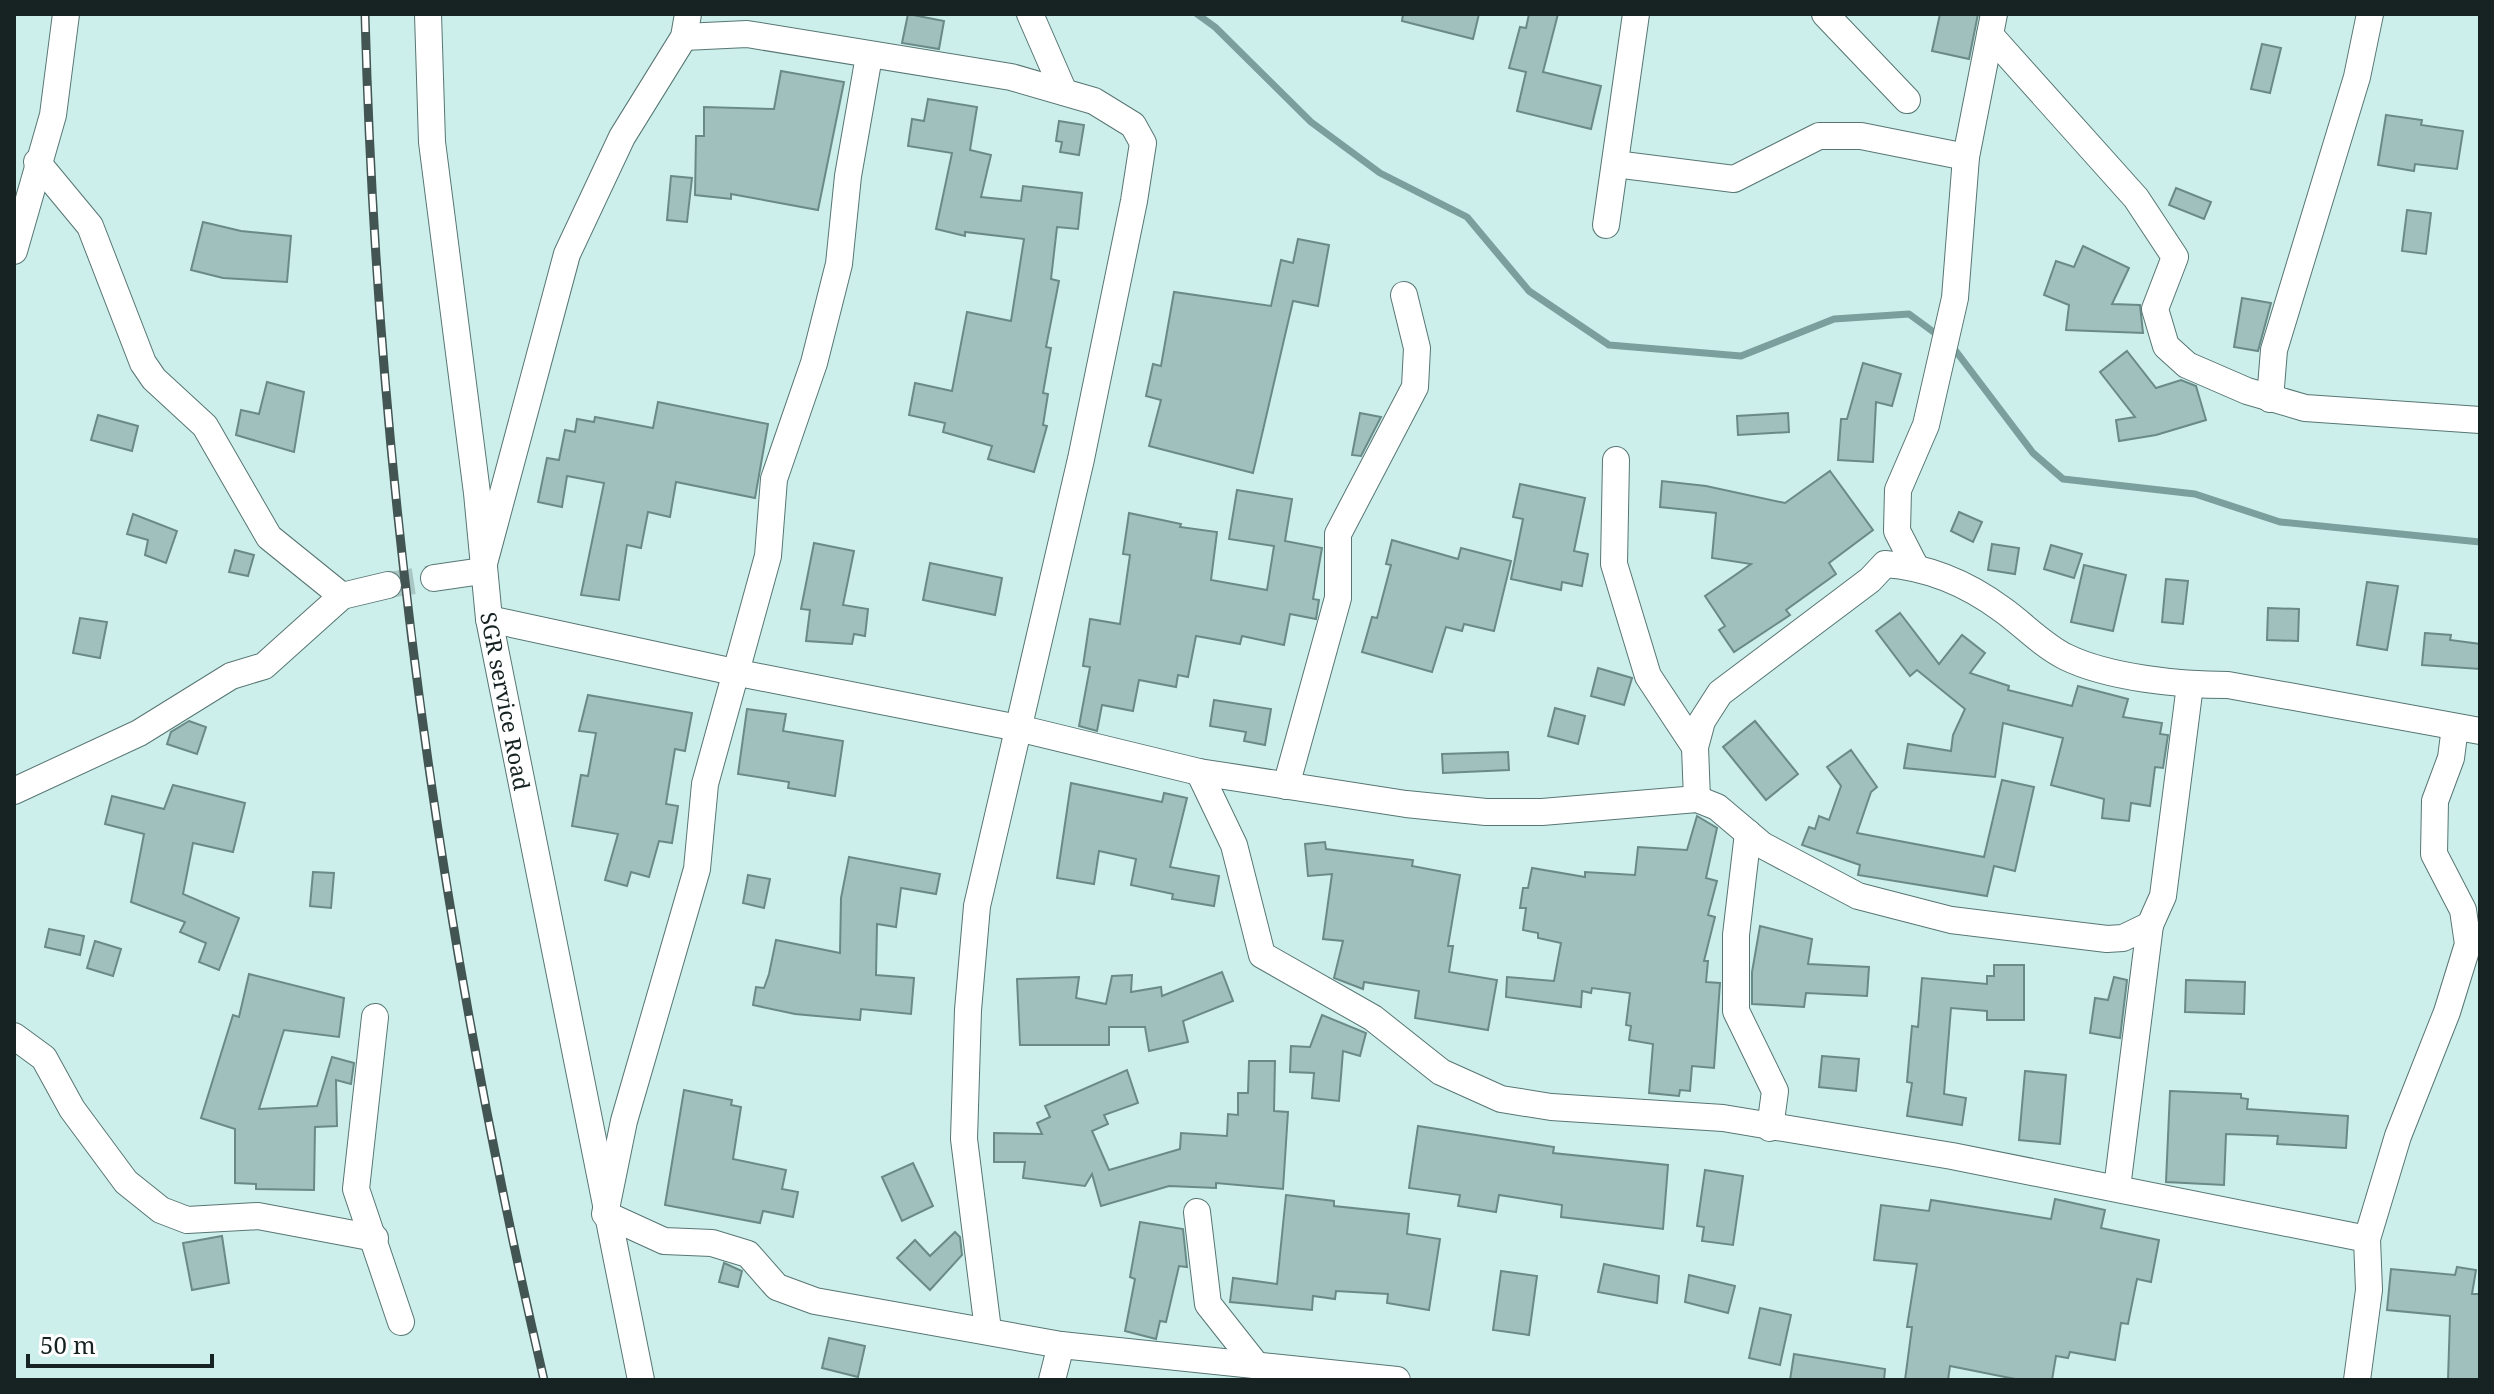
<svg xmlns="http://www.w3.org/2000/svg" width="2494" height="1394" font-family="'Noto Serif',serif">
  <style>
    .lines { fill: none; stroke-linecap: round; stroke-linejoin: round }
    .stream { stroke: #7b9f9c; stroke-width: 7 }
    .building { fill: #9fc0bd; stroke: #6a8a87; stroke-width: 2 }
    .minor-tunnel { stroke: #a8c6c3; stroke-width: 26; stroke-dasharray: 26 13; stroke-linecap: butt }
    .minor-casing { stroke: #577673; stroke-width: 28 }
    .minor { stroke: #fff; stroke-width: 26 }
    .rail-casing { stroke: #425553; stroke-width: 9 }
    .rail { stroke: #fff; stroke-width: 6; stroke-dasharray: 18; stroke-linecap: butt }
    .labels { text-anchor: middle; dominant-baseline: central; stroke-width: 6; stroke-linejoin: round; paint-order: stroke }
    .street-label { font-size: 22px; fill: #162322; stroke: #fff }
  </style>
  <rect width="100%" height="100%" fill="#ccefeb"/>
  <g class="lines">
    <!-- stream -->
    <g class="stream">
      <path d="M1197,14L1215,27L1311,122L1380,173L1467,217L1529,291L1609,345L1741,356L1834,319L1909,314L1939,336"/>
      <path d="M1952,346L2033,453L2063,479L2195,494L2280,522L2480,542"/>
    </g>
  </g>
  <!-- building -->
  <g class="building">
    <path d="M908,14L944,21L939,49L902,43Z"/>
    <path d="M1403,14H1479L1473,39L1402,21Z"/>
    <path d="M1529,14H1558L1543,72L1601,86L1591,129L1517,111L1526,72L1509,68L1520,27L1526,28Z"/>
    <path d="M1940,14H1978L1969,59L1932,51Z"/>
    <path d="M2262,44L2281,48L2270,93L2251,89Z"/>
    <path d="M781,71L844,82L818,210L731,194V199L695,195L696,136H704V107L774,109Z"/>
    <path d="M928,99L977,107L970,150L991,155L981,197L1021,201L1023,186L1082,193L1078,229L1057,227L1051,279L1059,281L1046,347L1051,348L1043,393L1048,394L1043,425L1047,426L1034,472L988,459L992,446L943,432L945,423L909,415L915,383L952,391L967,312L1011,321L1024,239L965,232V236L936,229L952,153L908,146L912,119L924,121Z"/>
    <path d="M2386,115L2422,120L2421,125L2463,131L2457,169L2415,164L2414,171L2378,165Z"/>
    <path d="M1059,121L1084,125L1079,155L1060,152L1062,142L1056,141Z"/>
    <path d="M671,176L692,178L687,222L667,220Z"/>
    <path d="M2176,188L2211,202L2204,219L2169,205Z"/>
    <path d="M2407,210L2431,213L2426,254L2402,251Z"/>
    <path d="M203,222L241,231L291,236L287,282L223,278L191,270Z"/>
    <path d="M1298,239L1329,245L1318,306L1293,301L1253,473L1149,446L1161,400L1146,396L1153,364L1161,366L1174,292L1271,306L1281,260L1293,263Z"/>
    <path d="M2083,246L2129,268L2112,304L2140,305L2143,333L2066,330L2069,305L2044,295L2056,261L2074,267Z"/>
    <path d="M2242,298L2271,303L2258,351L2234,347Z"/>
    <path d="M2127,351L2156,388L2181,380L2196,386L2206,420L2156,435L2119,441L2116,420L2135,417L2100,372Z"/>
    <path d="M1863,363L1901,374L1892,406L1876,402L1873,462L1838,460L1841,419H1847Z"/>
    <path d="M267,382L304,392L294,452L236,435L241,410L259,414Z"/>
    <path d="M658,402L768,424L755,498L676,482L670,517L648,512L641,548L627,545L619,600L581,595L604,483L567,476L562,507L538,502L547,458L559,460L565,430L575,432L577,419L594,422L595,417L653,428Z"/>
    <path d="M1360,413L1381,417L1361,456L1352,455Z"/>
    <path d="M1788,413L1789,432L1738,435L1737,416Z"/>
    <path d="M98,415L138,426L132,451L91,440Z"/>
    <path d="M1830,471L1873,530L1829,563L1836,574L1786,610L1790,615L1734,652L1719,630L1725,626L1705,596L1751,564L1712,558L1716,513L1660,507L1662,481L1706,486L1785,503Z"/>
    <path d="M1520,484L1585,498L1574,551L1588,554L1582,586L1562,582L1561,590L1511,579L1523,519L1513,517Z"/>
    <path d="M1237,490L1292,499L1285,541L1322,548L1313,599L1319,600L1316,619L1290,614L1284,645L1242,636L1240,644L1196,636L1188,677L1178,675L1176,687L1139,680L1133,711L1102,705L1097,731L1079,726L1090,667L1083,666L1090,619L1120,624L1130,555L1123,554L1129,513L1181,524L1180,527L1217,532L1211,580L1267,590L1274,546L1229,539Z"/>
    <path d="M1959,512L1982,522L1973,542L1951,531Z"/>
    <path d="M133,514L177,531L166,563L145,555L148,540L127,534Z"/>
    <path d="M1392,540L1458,559L1461,548L1511,561L1494,631L1464,624L1462,631L1446,627L1432,672L1362,652L1372,617L1377,618L1391,565L1386,564Z"/>
    <path d="M814,543L854,551L843,605L868,609L865,636L854,634L852,644L806,641L810,610L801,609Z"/>
    <path d="M1992,544L2019,548L2015,574L1988,570Z"/>
    <path d="M2051,545L2082,554L2074,578L2044,569Z"/>
    <path d="M235,550L254,555L248,576L229,572Z"/>
    <path d="M930,563L1002,578L995,615L923,600Z"/>
    <path d="M2084,565L2126,575L2113,631L2071,622Z"/>
    <path d="M2166,579L2188,581L2183,624L2162,622Z"/>
    <path d="M2367,582L2398,586L2387,650L2357,645Z"/>
    <path d="M2268,608L2299,609L2298,641L2267,640Z"/>
    <path d="M1900,613L1939,664L1962,635L1985,653L1970,673L2009,686L2008,690L2072,706L2078,686L2128,699L2123,717L2162,723L2160,734L2168,735L2163,768L2155,767L2150,806L2131,803L2129,821L2102,818L2104,799L2051,785L2063,738L2003,723L1995,777L1904,768L1908,744L1951,751L1953,735L1965,709L1917,670L1910,676L1876,631Z"/>
    <path d="M80,618L107,622L100,658L73,653Z"/>
    <path d="M2425,633L2451,635L2450,640L2480,644V669L2422,665Z"/>
    <path d="M1598,668L1632,678L1624,705L1591,696Z"/>
    <path d="M588,695L692,713L685,751L675,749L666,804L678,806L672,843L659,841L649,877L631,872L627,886L605,880L618,834L572,826L581,775L588,776L596,733L579,731Z"/>
    <path d="M1214,700L1271,709L1265,745L1244,741L1246,732L1210,726Z"/>
    <path d="M1555,708L1585,716L1578,744L1548,736Z"/>
    <path d="M747,709L786,714L783,731L843,741L835,796L788,788L789,782L738,774Z"/>
    <path d="M189,721L206,727L197,754L167,744L171,732Z"/>
    <path d="M1755,721L1798,774L1766,800L1723,747Z"/>
    <path d="M1851,750L1877,787L1871,792L1857,833L1984,857L2002,780L2034,787L2015,871L1994,866L1987,896L1858,875L1860,865L1802,845L1809,827L1815,829L1819,816L1829,820L1841,786L1827,767Z"/>
    <path d="M1508,752L1509,770L1443,773L1442,754Z"/>
    <path d="M1071,783L1162,802L1164,793L1187,798L1170,867L1219,876L1214,906L1172,899L1173,894L1131,885L1136,859L1099,851L1094,884L1057,878Z"/>
    <path d="M173,785L245,803L233,852L193,843L183,894L239,918L219,970L199,962L206,943L180,932L185,922L131,902L144,834L105,824L112,796L164,809Z"/>
    <path d="M1697,816L1717,828L1706,878L1717,881L1708,915L1715,917L1704,961H1708L1706,982L1720,983L1714,1068L1692,1066L1690,1091L1680,1090L1679,1096L1649,1093L1653,1044L1629,1040L1631,1026L1626,1025L1630,993L1592,988L1591,993L1582,991L1581,1007L1506,997L1507,977L1554,981L1561,943L1538,938V933L1523,930L1526,908H1520L1523,888H1528L1532,868L1585,877V872L1635,875L1638,847L1687,850Z"/>
    <path d="M1325,842L1326,849L1413,860L1412,866L1460,875L1448,946H1453L1449,972L1497,980L1488,1030L1415,1018L1419,991L1364,982L1363,989L1334,978L1343,941L1323,939L1332,874L1308,876L1305,844Z"/>
    <path d="M849,857L940,874L936,894L901,888L896,927L877,924L876,975L914,978L911,1014L861,1009L860,1020L795,1014L753,1005L756,987L764,988L769,974L776,940L840,953L841,898Z"/>
    <path d="M313,872L334,873L331,908L310,906Z"/>
    <path d="M748,875L770,879L764,908L743,903Z"/>
    <path d="M1760,926L1812,939L1808,964L1869,967L1867,996L1806,993L1804,1007L1752,1004V972Z"/>
    <path d="M49,929L84,936L80,955L45,947Z"/>
    <path d="M95,941L121,949L113,976L87,968Z"/>
    <path d="M1994,965H2024V1020H1987V1011L1951,1008L1944,1094L1966,1098L1962,1125L1907,1116L1912,1083L1907,1082L1912,1026L1918,1027L1922,978L1987,984V976H1994Z"/>
    <path d="M1222,972L1233,1001L1183,1021L1188,1042L1149,1051L1145,1027H1109V1045H1020L1017,979L1079,977L1076,998L1106,1004L1112,976L1132,975L1131,992L1161,987L1162,996Z"/>
    <path d="M249,974L344,998L339,1037L284,1030L259,1109L317,1106L332,1057L354,1063L351,1084L336,1080L337,1126L315,1127L314,1190L256,1189V1184L235,1183V1129L201,1118L233,1015L239,1017Z"/>
    <path d="M2114,977L2127,980L2120,1038L2090,1033L2095,998L2108,1000Z"/>
    <path d="M2186,980L2245,982L2244,1014L2185,1012Z"/>
    <path d="M1322,1015L1366,1033L1360,1056L1343,1051L1339,1101L1312,1098L1314,1073L1290,1072L1291,1046L1310,1047Z"/>
    <path d="M1822,1056L1859,1059L1856,1091L1819,1087Z"/>
    <path d="M1249,1061H1275L1274,1111L1288,1112L1283,1189L1216,1183V1188L1169,1186L1101,1206L1092,1174L1085,1186L1023,1178L1025,1162H994V1133L1042,1134L1037,1123L1050,1117L1045,1106L1127,1070L1138,1103L1104,1115L1108,1124L1092,1131L1109,1170L1180,1149L1181,1133L1227,1136L1228,1114L1238,1115V1093H1248Z"/>
    <path d="M2025,1071L2066,1075L2060,1144L2019,1140Z"/>
    <path d="M684,1090L732,1100L731,1105L741,1107L733,1159L786,1170L782,1189L798,1192L793,1217L763,1211L760,1223L665,1205Z"/>
    <path d="M2170,1091L2241,1094V1098L2248,1099L2247,1109L2348,1116L2346,1148L2277,1144L2278,1136L2226,1134L2224,1185L2166,1182Z"/>
    <path d="M1418,1126L1554,1147L1553,1153L1668,1165L1663,1229L1561,1217L1562,1205L1499,1195L1496,1212L1458,1206L1460,1195L1409,1188Z"/>
    <path d="M913,1163L933,1206L902,1221L882,1177Z"/>
    <path d="M1705,1170L1743,1176L1733,1245L1702,1241L1704,1227L1697,1226Z"/>
    <path d="M1286,1195L1334,1201V1206L1409,1214L1407,1234L1440,1239L1429,1310L1387,1303L1388,1294L1336,1291L1335,1299L1313,1296L1312,1310L1230,1302L1233,1278L1277,1284Z"/>
    <path d="M2055,1199L2105,1210L2101,1228L2159,1240L2151,1282L2137,1279L2128,1324L2121,1323L2115,1360L2070,1352L2068,1358L2056,1356L2052,1380H2020L1950,1366L1948,1380H1905L1912,1327H1907L1917,1264L1874,1260L1881,1205L1929,1211L1931,1200L2051,1219Z"/>
    <path d="M1140,1222L1183,1229L1187,1267L1179,1266L1166,1322L1160,1321L1156,1339L1125,1331L1135,1279L1130,1277Z"/>
    <path d="M955,1232L960,1237L962,1255L930,1290L897,1258L915,1240L930,1256Z"/>
    <path d="M222,1236L229,1283L192,1290L183,1243Z"/>
    <path d="M724,1263L742,1271L738,1287L719,1282Z"/>
    <path d="M1604,1264L1659,1276L1657,1303L1598,1292Z"/>
    <path d="M2457,1267L2476,1270L2472,1294H2480V1380H2448L2450,1316L2387,1310L2391,1269L2455,1275Z"/>
    <path d="M1501,1271L1537,1276L1529,1335L1493,1330Z"/>
    <path d="M1689,1275L1735,1286L1728,1313L1685,1302Z"/>
    <path d="M1760,1308L1791,1315L1780,1365L1749,1358Z"/>
    <path d="M829,1338L865,1346L858,1377L822,1368Z"/>
    <path d="M1794,1354L1885,1369L1884,1380H1790Z"/>
  </g>
  <g class="lines">
    <!-- minor-tunnel -->
    <path class="minor-tunnel" d="M388,585L434,578"/>
    <!-- minor casing -->
    <g class="minor-casing">
      <g id="minor">
        <path d="M428,14L432,142L477,493L489,619L641,1380"/>
        <path d="M1030,14L1064,92"/>
        <path d="M1825,14L1907,100"/>
        <path d="M1990,35L2136,198L2175,257L2155,309L2166,346L2187,365L2247,391L2305,408L2480,420"/>
        <path d="M684,37L747,34L1011,77L1094,101L1133,125L1143,143L1134,201L1081,459L977,906L968,1010L964,1139L988,1330"/>
        <path d="M869,56L848,176L839,264L814,363L774,479L768,556L705,784L697,869L624,1121L605,1214L664,1241L712,1243L748,1254L777,1287L815,1301L1061,1345L1397,1380"/>
        <path d="M37,162L90,226L143,363L154,379L205,426L269,537L342,596"/>
        <path d="M1615,164L1734,179L1819,136H1861L1966,157"/>
        <path d="M1606,225L1636,14"/>
        <path d="M14,251L53,115L66,14"/>
        <path d="M2270,399L2274,350L2357,77L2370,14"/>
        <path d="M1616,460L1614,564L1648,676L1695,747"/>
        <path d="M1915,566L1897,531L1898,490L1926,425L1955,298L1966,157L1994,14"/>
        <path d="M434,578L482,571L567,254L622,137L684,37L688,14"/>
        <path d="M489,619L734,672L1018,728L1199,772L1406,804L1486,812H1542L1697,799L1717,807L1762,845L1858,896L1951,920L2107,939L2123,938L2150,925L2163,896L2190,685"/>
        <path d="M1199,772L1234,845L1262,955L1373,1018L1441,1072L1501,1099L1551,1107L1723,1118L1952,1156L2367,1239"/>
        <path d="M1286,786L1338,598V534L1415,387L1417,348L1404,295"/>
        <path d="M14,791L139,733L231,676L264,666L342,596L388,585"/>
        <path d="M1697,799L1695,747L1702,721L1720,693L1870,580L1885,564C1928,567 1968,584 2003,610C2024,625 2042,645 2066,657C2109,678 2181,685 2228,685L2480,731"/>
        <path d="M1748,833L1736,935V1011L1775,1091L1770,1128"/>
        <path d="M375,1017L356,1189L401,1322"/>
        <path d="M14,1036L44,1058L72,1109L126,1182L161,1210L187,1220L258,1216L375,1238"/>
        <path d="M2117,1188L2150,925"/>
        <path d="M1197,1212L1208,1304L1257,1366"/>
        <path d="M1052,1380L1061,1345"/>
        <path d="M2357,1380L2369,1290L2367,1239L2398,1136L2447,1012L2468,944L2463,910L2434,854L2435,801L2451,758L2455,727"/>
      </g>
    </g>
    <!-- minor -->
    <use href="#minor" class="minor"/>
    <!-- rail casing -->
    <g class="rail-casing">
      <path id="rail" d="M365,14C377,473 440,933 544,1380"/>
    </g>
    <!-- rail -->
    <use href="#rail" class="rail"/>
  </g>
  <g class="labels">
    <!-- street labels -->
    <g class="street-label">
      <text transform="translate(506 701) rotate(79)">SGR service Road</text>
    </g>
  </g>
  <!-- border -->
  <rect width="2494" height="1394" fill="none" stroke="#162322" stroke-width="32"/>
  <!-- scale -->
  <path d="M28 1354v12h184v-12" fill="none" stroke="#162322" stroke-width="4"/>
  <text x="40" y="1354" font-size="24" fill="#162322" stroke="#ffffff" stroke-width="6" paint-order="stroke">50 m</text>
</svg>
